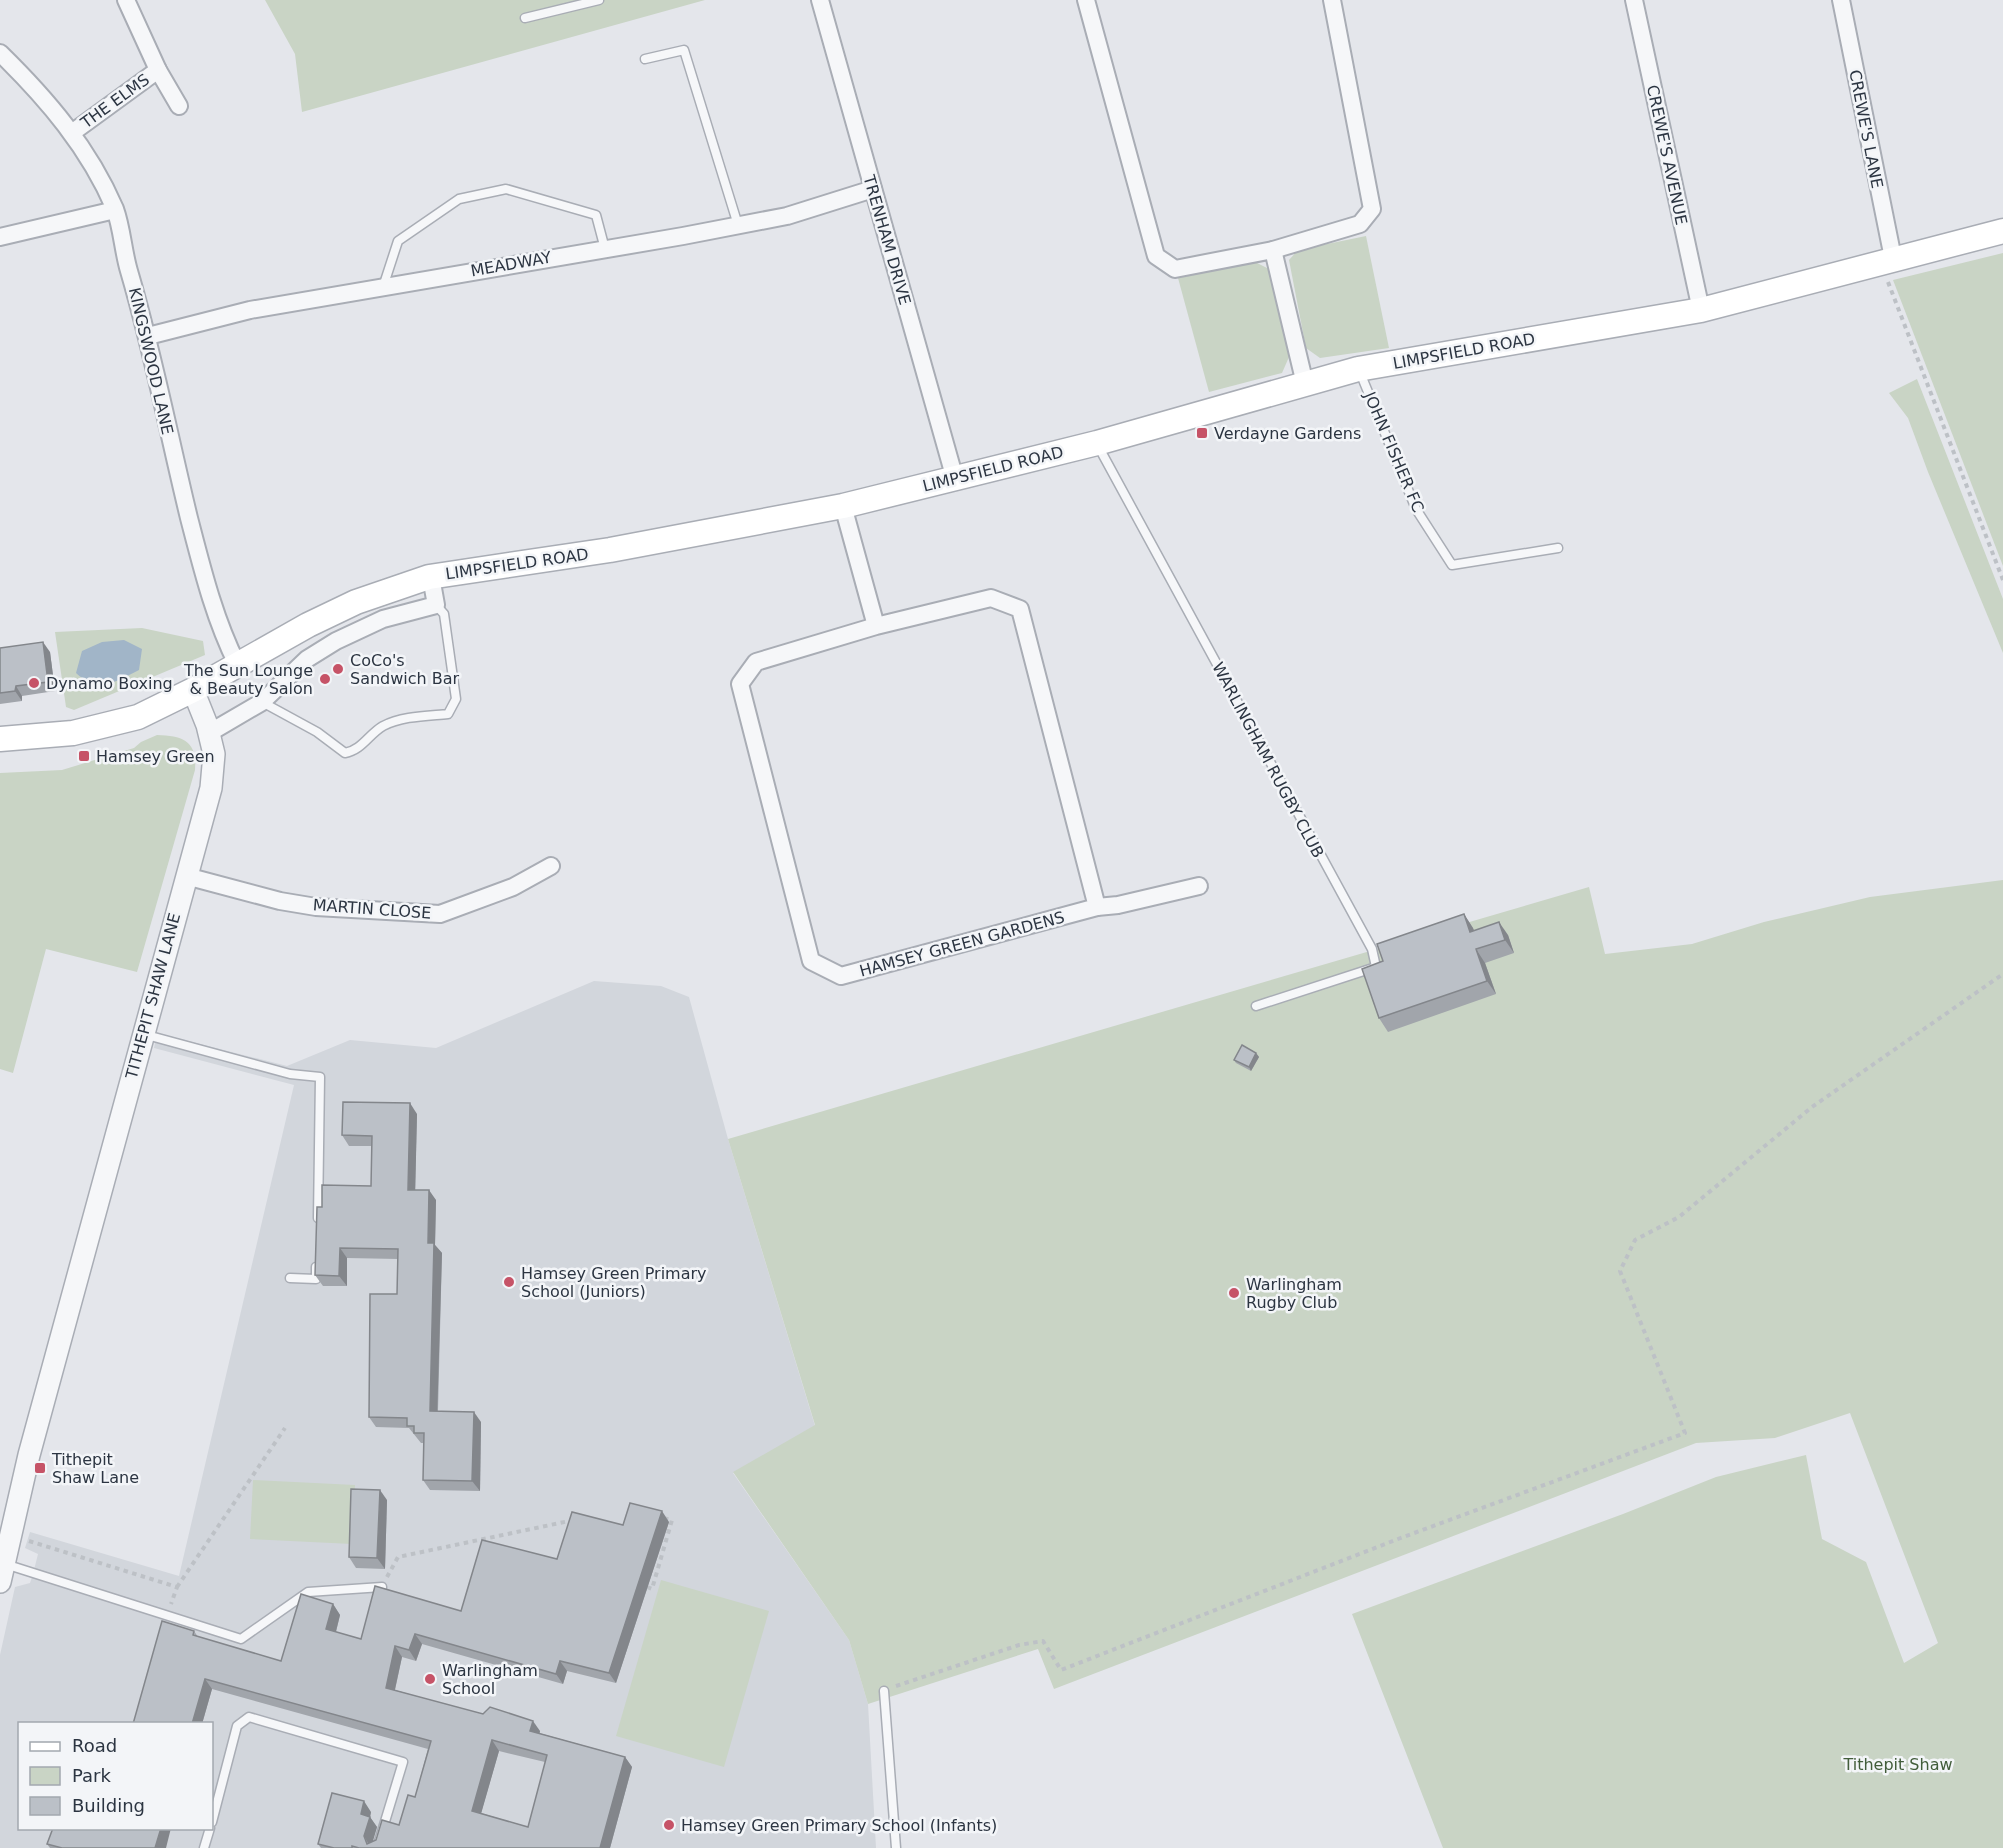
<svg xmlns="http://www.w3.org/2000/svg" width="2003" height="1848" font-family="'DejaVu Sans',sans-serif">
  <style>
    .built { fill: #d2d6dc; fill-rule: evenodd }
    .green { fill: #c9d4c5 }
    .water { fill: #a1b5c8 }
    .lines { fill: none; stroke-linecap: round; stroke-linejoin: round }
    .service-casing { stroke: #a9adb5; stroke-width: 11 }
    .minor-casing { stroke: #a9adb5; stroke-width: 20 }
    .tertiary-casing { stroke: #a9adb5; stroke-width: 24 }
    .secondary-casing { stroke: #a9adb5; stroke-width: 27 }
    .path { stroke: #bdc1c6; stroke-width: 4; stroke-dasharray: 4.5 4.5; stroke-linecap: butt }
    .service { stroke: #f6f7f9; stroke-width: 8 }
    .minor { stroke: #f6f7f9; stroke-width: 16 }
    .tertiary { stroke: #f6f7f9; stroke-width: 21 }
    .secondary { stroke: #fff; stroke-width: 24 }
    .wall { fill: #a1a5ab; fill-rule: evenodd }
    .shaded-wall { fill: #83868b }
    .building { fill: #bbc0c7; stroke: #83868b; stroke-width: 1.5; fill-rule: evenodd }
    .poi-dot { fill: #c65367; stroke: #f3f5f8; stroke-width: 2 }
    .labels { text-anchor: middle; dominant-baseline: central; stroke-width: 5; stroke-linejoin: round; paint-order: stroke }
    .street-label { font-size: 16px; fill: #2c3542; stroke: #f3f5f8 }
    .poi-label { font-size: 16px; fill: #2c3542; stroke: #f3f5f8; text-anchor: start }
    .park-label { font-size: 16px; fill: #425d3b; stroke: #f3f5f8 }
  </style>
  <rect width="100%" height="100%" fill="#e4e6eb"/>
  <!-- built -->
  <path class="built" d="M594,981L661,986L689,997L728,1139L815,1426L733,1473L849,1640L868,1704L876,1848H0V1655L15,1587L30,1583L33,1574L38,1554L25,1548L30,1532L179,1576L294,1085L154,1048L157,1033L287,1066L350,1040L436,1048ZM20,1724H212V1828H20Z"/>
  <!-- green -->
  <g class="green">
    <path d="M265,0H705L302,112L295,54Z"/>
    <path d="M1366,236L1389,348L1320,358L1306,348L1289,260L1298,250Z"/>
    <path d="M2003,253V566L1893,280Z"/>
    <path d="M1255,262L1269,269L1289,357L1282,373L1209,392L1178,278Z"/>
    <path d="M1917,379L2003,599V653L1928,472L1908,418L1889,393Z"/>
    <path d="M142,628L203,641L205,655L74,710L66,707L55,632Z"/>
    <path d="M157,735C184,736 197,741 195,770L137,972L46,949L13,1073L0,1069V773L62,770L134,748L141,742Z"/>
    <path d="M2003,880V1848H1443L1352,1614L1623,1514L1716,1477L1806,1455L1822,1539L1866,1562L1904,1663L1938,1643L1850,1413L1775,1438L1696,1443L1054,1689L1038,1649L868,1704L849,1640L733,1472L815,1425L728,1139L1589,887L1605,954L1692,944L1764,922L1870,897Z"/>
    <path d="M253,1480L355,1485L352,1544L250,1539Z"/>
    <path d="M661,1580L769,1611L724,1767L616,1736Z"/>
  </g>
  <!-- water -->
  <path class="water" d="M124,640L142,649L139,670C115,682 99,694 76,673L82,651L102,642Z"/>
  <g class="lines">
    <!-- service casing -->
    <g class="service-casing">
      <g id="service">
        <path d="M525,18L599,0"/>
        <path d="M645,59L684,50L738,225"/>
        <path d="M383,287L398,241L459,199L506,189L596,215L605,249"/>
        <path d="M1359,370L1416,509L1452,565L1558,548"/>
        <path d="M1097,444L1372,949L1376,967L1256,1006"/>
        <path d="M262,702L317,732L345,753C362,750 369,734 383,726C402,716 427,716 448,714L456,699L444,614L436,605"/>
        <path d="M143,1034L290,1074L320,1077L318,1218"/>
        <path d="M290,1278L316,1279V1267"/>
        <path d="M5,1564L241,1639L308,1592L382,1587"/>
        <path d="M884,1691L896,1848"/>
        <path d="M212,1822L237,1726L249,1717L403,1762L377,1848"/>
        <path d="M204,1848L210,1828"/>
      </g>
    </g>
    <!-- minor casing -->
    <g class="minor-casing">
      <g id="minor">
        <path d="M126,0L158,70L179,106"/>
        <path d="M820,0L955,479"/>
        <path d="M1086,0L1156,256L1175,269L1273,250L1360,224L1372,209L1332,0"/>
        <path d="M1634,0L1701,310"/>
        <path d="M1841,0L1893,258"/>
        <path d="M0,53C47,99 89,148 115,209C122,228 123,251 129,271C153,352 169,436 189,518C202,568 214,618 237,664"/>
        <path d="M73,132L158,70"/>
        <path d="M0,237L115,210"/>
        <path d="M1273,250L1305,384"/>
        <path d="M148,336L250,310L683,236L787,216L873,189"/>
        <path d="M843,506L876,626L991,598L1020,609L1097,907L841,976L811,961L740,684L756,662L876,626"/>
        <path d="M209,733L262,702L307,659L336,641L383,619L436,605L431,577"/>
        <path d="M186,876L280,901L316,907L440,914L513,887L551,866"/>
        <path d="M1097,907L1118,905L1199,886"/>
      </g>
    </g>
    <!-- tertiary casing -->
    <g class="tertiary-casing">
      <path id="tertiary" d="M0,1582L29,1455L211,788L214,754L207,725L193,690"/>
    </g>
    <!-- secondary casing -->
    <g class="secondary-casing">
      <path id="secondary" d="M0,739L73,733L138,717L193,690L308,625L356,602L429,577L610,550L843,506L1097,443L1358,369L1701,310L2003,231"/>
    </g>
    <!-- path -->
    <g class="path">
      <path d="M1888,282L2003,580"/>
      <path d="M29,1541L177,1587L171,1604"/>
      <path d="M387,1577L398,1557L574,1520"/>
      <path d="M177,1587L285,1428"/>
      <path d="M647,1587L652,1589L672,1520L663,1518"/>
      <path d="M896,1686L1019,1645L1043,1641L1061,1670L1398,1539L1685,1433L1620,1271L1635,1240L1679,1217L1812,1107L2003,974"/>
    </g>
    <!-- service -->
    <use href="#service" class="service"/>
    <!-- minor -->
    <use href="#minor" class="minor"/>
    <!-- tertiary -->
    <use href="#tertiary" class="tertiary"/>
    <!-- secondary -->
    <use href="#secondary" class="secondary"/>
  </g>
  <!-- wall -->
  <g class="wall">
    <path d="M0,648L50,652L55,691L22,696V701L0,704Z"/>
    <path d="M1464,914L1474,930L1508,935L1514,953L1485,963L1496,994L1388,1032L1379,1018L1383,961Z"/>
    <path d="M1256,1053L1259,1057L1251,1071L1236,1063L1234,1060Z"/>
    <path d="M417,1114L415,1190L436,1200L435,1245L442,1253L438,1411L481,1422L480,1491L430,1490L423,1480L424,1443H421L409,1428L376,1427L369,1417L397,1294L398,1259L347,1258V1286H323L315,1275L322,1207L371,1186L372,1146H349L342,1135Z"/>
    <path d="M387,1500L385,1569L356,1568L349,1557Z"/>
    <path d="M669,1522L616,1683L567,1671L563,1684L422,1644L416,1661L402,1657L395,1690L540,1731L539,1733L625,1757L632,1767L610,1848H321L318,1844L371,1812L370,1817L377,1827L372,1842L399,1825L415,1797L428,1749L212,1689L202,1724L194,1631L198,1637L281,1661L333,1604L340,1615L336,1632L361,1639L461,1611L623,1525ZM499,1751L545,1762L528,1827L481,1813Z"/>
    <path d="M47,1844L165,1848H50Z"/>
  </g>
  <!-- shaded-wall -->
  <g class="shaded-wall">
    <path d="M43,642L50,652L55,691L48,682Z"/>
    <path d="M16,686L22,696V701L15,691Z"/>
    <path d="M1464,914L1473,928L1479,945L1470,932Z"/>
    <path d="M1499,922L1508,935L1514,953L1505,940Z"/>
    <path d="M1476,949L1485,963L1496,994L1487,981Z"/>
    <path d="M1256,1053L1259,1057L1251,1071L1249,1067Z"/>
    <path d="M410,1103L417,1114L415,1200L408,1190Z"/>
    <path d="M429,1190L436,1200L435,1245L442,1253L437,1421L430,1411L428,1243Z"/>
    <path d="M340,1248L347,1258V1286L339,1276Z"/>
    <path d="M474,1412L481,1422L480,1491L472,1481Z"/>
    <path d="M380,1490L387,1500L385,1569L377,1558Z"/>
    <path d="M662,1511L669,1522L616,1683L609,1673Z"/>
    <path d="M333,1604L340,1615L334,1639L326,1629Z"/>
    <path d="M415,1634L422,1644L416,1661L409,1650Z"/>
    <path d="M395,1646L402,1657L393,1698L386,1688Z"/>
    <path d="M560,1661L567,1671L563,1684L556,1674Z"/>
    <path d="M205,1679L212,1689L202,1724H192Z"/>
    <path d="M533,1721L540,1731L538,1741L530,1731Z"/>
    <path d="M492,1740L499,1751L479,1821L472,1811Z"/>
    <path d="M625,1757L632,1767L610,1848H600Z"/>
    <path d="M364,1801L371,1812L370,1817L377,1827L371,1848L364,1836L361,1814Z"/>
    <path d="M161,1828H171L166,1848H155Z"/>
  </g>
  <!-- building -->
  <g class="building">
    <path d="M43,642L48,682L16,686L15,691L0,693V648Z"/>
    <path d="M1464,914L1470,932L1499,922L1505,940L1476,949L1487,981L1379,1018L1362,969L1383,961L1377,944Z"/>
    <path d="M1242,1045L1256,1053L1249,1067L1234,1060Z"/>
    <path d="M343,1102L410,1103L408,1190H429L428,1243H434L430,1411L474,1412L472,1481L423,1480L424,1433H414V1426H407V1418L369,1417L370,1294H397L398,1249L340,1248L339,1276L315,1275L317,1207H322V1185L371,1186L372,1136L342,1135Z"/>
    <path d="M351,1489L380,1490L377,1558L349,1557Z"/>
    <path d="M630,1503L662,1511L609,1673L560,1661L556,1674L415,1634L409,1650L395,1646L386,1688L483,1714L490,1707L533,1721L530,1731L625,1757L600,1848H359L352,1846V1848H334L318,1844L332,1793L364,1801L361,1814L370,1817L364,1836L367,1844L376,1840L382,1820L399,1825L408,1795L415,1797L431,1741L205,1679L192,1724H133L162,1621L194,1631L193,1635L281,1661L301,1594L333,1604L326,1629L361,1639L375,1586L461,1611L482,1540L557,1559L572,1512L623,1525ZM492,1740L547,1755L528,1827L472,1811Z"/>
    <path d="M53,1828L103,1829L161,1828L155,1848H62L47,1844Z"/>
  </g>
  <!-- markers -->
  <g class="poi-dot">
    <rect x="1196" y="427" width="12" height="12" rx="3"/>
    <circle cx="338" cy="669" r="6"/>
    <circle cx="325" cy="679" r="6"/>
    <circle cx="34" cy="683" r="6"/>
    <rect x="78" y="750" width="12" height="12" rx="3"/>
    <circle cx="509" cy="1282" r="6"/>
    <circle cx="1234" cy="1293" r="6"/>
    <rect x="34" y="1462" width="12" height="12" rx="3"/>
    <circle cx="430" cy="1679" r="6"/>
    <circle cx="669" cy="1825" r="6"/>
  </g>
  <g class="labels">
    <!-- street labels -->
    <g class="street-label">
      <text transform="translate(115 101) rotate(-36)">THE ELMS</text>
      <text transform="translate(1866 129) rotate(79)">CREWE'S LANE</text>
      <text transform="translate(1667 155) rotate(78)">CREWE'S AVENUE</text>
      <text transform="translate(887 240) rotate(74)">TRENHAM DRIVE</text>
      <text transform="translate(511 264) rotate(-10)">MEADWAY</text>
      <text transform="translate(1464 351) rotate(-10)">LIMPSFIELD ROAD</text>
      <text transform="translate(151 361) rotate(77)">KINGSWOOD LANE</text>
      <text transform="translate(1394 452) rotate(67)">JOHN FISHER FC</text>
      <text transform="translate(993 469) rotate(-14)">LIMPSFIELD ROAD</text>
      <text transform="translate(517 564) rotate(-8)">LIMPSFIELD ROAD</text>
      <text transform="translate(1268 760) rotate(62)">WARLINGHAM RUGBY CLUB</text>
      <text transform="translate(372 909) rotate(4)">MARTIN CLOSE</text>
      <text transform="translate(962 944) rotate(-15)">HAMSEY GREEN GARDENS</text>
      <text transform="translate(153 996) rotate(-75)">TITHEPIT SHAW LANE</text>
    </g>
    <!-- poi labels -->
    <g class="poi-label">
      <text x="1214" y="433">Verdayne Gardens</text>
      <text x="350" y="660">CoCo's<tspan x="350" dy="18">Sandwich Bar</tspan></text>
      <text x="313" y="670" text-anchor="end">The Sun Lounge<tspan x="313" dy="18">&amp; Beauty Salon</tspan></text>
      <text x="46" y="683">Dynamo Boxing</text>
      <text x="96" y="756">Hamsey Green</text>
      <text x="521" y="1273">Hamsey Green Primary<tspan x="521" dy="18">School (Juniors)</tspan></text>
      <text x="1246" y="1284">Warlingham<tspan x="1246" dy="18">Rugby Club</tspan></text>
      <text x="52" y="1459">Tithepit<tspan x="52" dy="18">Shaw Lane</tspan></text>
      <text x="442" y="1670">Warlingham<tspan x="442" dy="18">School</tspan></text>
      <text x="681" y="1825">Hamsey Green Primary School (Infants)</text>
    </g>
    <!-- park labels -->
    <g class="park-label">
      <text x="1898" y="1764">Tithepit Shaw</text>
    </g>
  </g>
  <!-- legend -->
  <rect x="18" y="1722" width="195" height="108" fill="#f3f5f8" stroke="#a3a8af" stroke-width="1.5"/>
  <rect x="30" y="1742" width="30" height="9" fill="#ffffff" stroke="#a3a8af" stroke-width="1.5"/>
  <text x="72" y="1752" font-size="18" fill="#2c3542">Road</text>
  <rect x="30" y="1767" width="30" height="18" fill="#c9d4c5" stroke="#a3a8af" stroke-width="1.5"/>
  <text x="72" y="1782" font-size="18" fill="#2c3542">Park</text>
  <rect x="30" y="1797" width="30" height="18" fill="#bbc0c7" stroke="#a3a8af" stroke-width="1.5"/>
  <text x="72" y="1812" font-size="18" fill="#2c3542">Building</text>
</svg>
